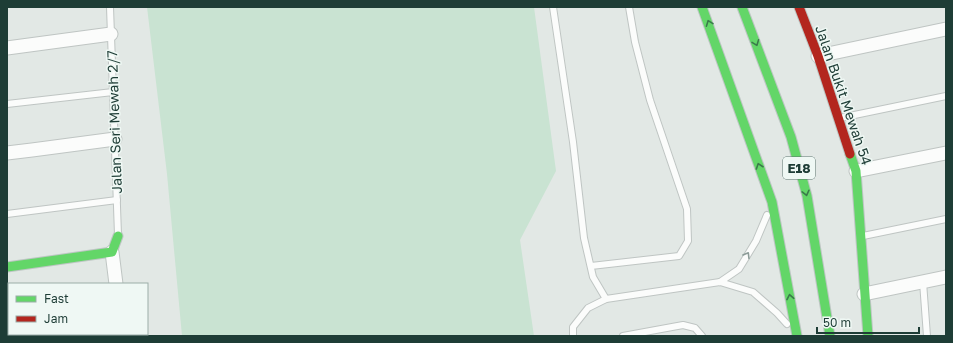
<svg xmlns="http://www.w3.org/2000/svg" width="953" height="343" font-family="'Golos Text',sans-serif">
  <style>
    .green { fill: #c9e3d2 }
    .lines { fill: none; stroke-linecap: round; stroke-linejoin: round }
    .lane-casing { stroke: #bfc5c3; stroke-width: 8 }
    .street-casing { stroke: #bfc5c3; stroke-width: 15 }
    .fast-casing { stroke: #bdc6c3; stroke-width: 11 }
    .jam-casing { stroke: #bdc6c3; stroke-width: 11 }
    .lane { stroke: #fbfcfb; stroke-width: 6 }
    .street { stroke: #fbfcfb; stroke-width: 13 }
    .fast { stroke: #63d668; stroke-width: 9 }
    .jam { stroke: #b3261e; stroke-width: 9 }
    .oneway { stroke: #3a7a4a }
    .oneway2 { stroke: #8c9c98 }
    .labels { text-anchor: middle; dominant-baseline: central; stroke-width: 3; stroke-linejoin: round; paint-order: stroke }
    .shield { fill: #eff8f4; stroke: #5d756f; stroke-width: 1 }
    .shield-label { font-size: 13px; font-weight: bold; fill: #1e3d36 }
    .street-label { font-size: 14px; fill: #1e3d36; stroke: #eff8f4 }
  </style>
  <rect width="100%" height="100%" fill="#e2e8e5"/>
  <!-- green -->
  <path class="green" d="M147,7H534L556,171L520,240L534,336H182L167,174Z"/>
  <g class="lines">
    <!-- lane casing -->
    <g class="lane-casing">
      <g id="lane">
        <path d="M110,7L118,235"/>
        <path d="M553,7L573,142L584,238L593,277L606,299"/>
        <path d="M7,104L113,92"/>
        <path d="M840,118L946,96"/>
        <path d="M7,214L117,200"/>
        <path d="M863,236L946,219"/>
        <path d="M591,266L679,256L688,241L687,209L650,100L635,42L629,7"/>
        <path d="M720,282L739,269L756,241L767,215"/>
        <path d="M923,282L927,336"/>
        <path d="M7,330H9"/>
        <path d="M573,336V327L588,308L606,299L720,282L753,292L777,313L787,324"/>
        <path d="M623,336L683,325L695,328L702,336"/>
      </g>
    </g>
    <!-- street casing -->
    <g class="street-casing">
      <g id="street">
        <path d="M7,48L111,34"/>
        <path d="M818,56L946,29"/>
        <path d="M7,153L32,150L115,139"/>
        <path d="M856,171L946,153"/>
        <path d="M112,252L116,284"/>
        <path d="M864,294L946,277"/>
        <path d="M122,334V336"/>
      </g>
    </g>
    <!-- fast casing -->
    <g class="fast-casing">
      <g id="fast">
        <path d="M702,7L772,202L797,336"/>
        <path d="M742,7L791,137L807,196L830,336"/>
        <path d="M850,154L856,171L868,336"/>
        <path d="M7,267L112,252L118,236"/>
      </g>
    </g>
    <!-- jam casing -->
    <g class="jam-casing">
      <path id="jam" d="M799,7L818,56L850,154"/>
    </g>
    <!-- lane -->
    <use href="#lane" class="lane"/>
    <!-- street -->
    <use href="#street" class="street"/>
    <!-- fast -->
    <use href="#fast" class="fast"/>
    <!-- jam -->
    <use href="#jam" class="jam"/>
  </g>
  <!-- one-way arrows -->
  <defs><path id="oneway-chevron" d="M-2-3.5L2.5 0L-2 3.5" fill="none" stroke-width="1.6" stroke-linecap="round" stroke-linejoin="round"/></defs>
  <g class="oneway">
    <use href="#oneway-chevron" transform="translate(709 23) rotate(-111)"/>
    <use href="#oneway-chevron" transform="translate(756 43) rotate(69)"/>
    <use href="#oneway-chevron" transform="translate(759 166) rotate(-109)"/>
    <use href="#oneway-chevron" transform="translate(806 193) rotate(76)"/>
    <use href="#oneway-chevron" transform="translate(790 297) rotate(-101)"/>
  </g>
  <use class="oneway2" href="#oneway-chevron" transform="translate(747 255) rotate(-59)"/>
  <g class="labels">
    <!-- shield labels -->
    <rect class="shield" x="783" y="157" width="32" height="22" rx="3"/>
    <g class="shield-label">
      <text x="799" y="168">E18</text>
    </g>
    <!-- street labels -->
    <g class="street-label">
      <text transform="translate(844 95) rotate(71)">Jalan Bukit Mewah 54</text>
      <text transform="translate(114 122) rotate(-92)">Jalan Seri Mewah 2/7</text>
    </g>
  </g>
  <!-- border -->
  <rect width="953" height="343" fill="none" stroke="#1e3d36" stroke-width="16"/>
  <!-- legend -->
  <rect x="8" y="283" width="140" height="52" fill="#eff8f4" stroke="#9bada8"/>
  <rect x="16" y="296" width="20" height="6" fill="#63d668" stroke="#9bada8"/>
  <text x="44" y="303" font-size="12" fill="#1e3d36">Fast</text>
  <rect x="16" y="316" width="20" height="6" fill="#b3261e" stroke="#9bada8"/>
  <text x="44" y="323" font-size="12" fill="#1e3d36">Jam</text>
  <!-- scale -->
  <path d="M817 327v6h102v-6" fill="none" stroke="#1e3d36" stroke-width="2"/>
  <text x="823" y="327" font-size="12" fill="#1e3d36" stroke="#eff8f4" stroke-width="3" paint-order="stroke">50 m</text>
</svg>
